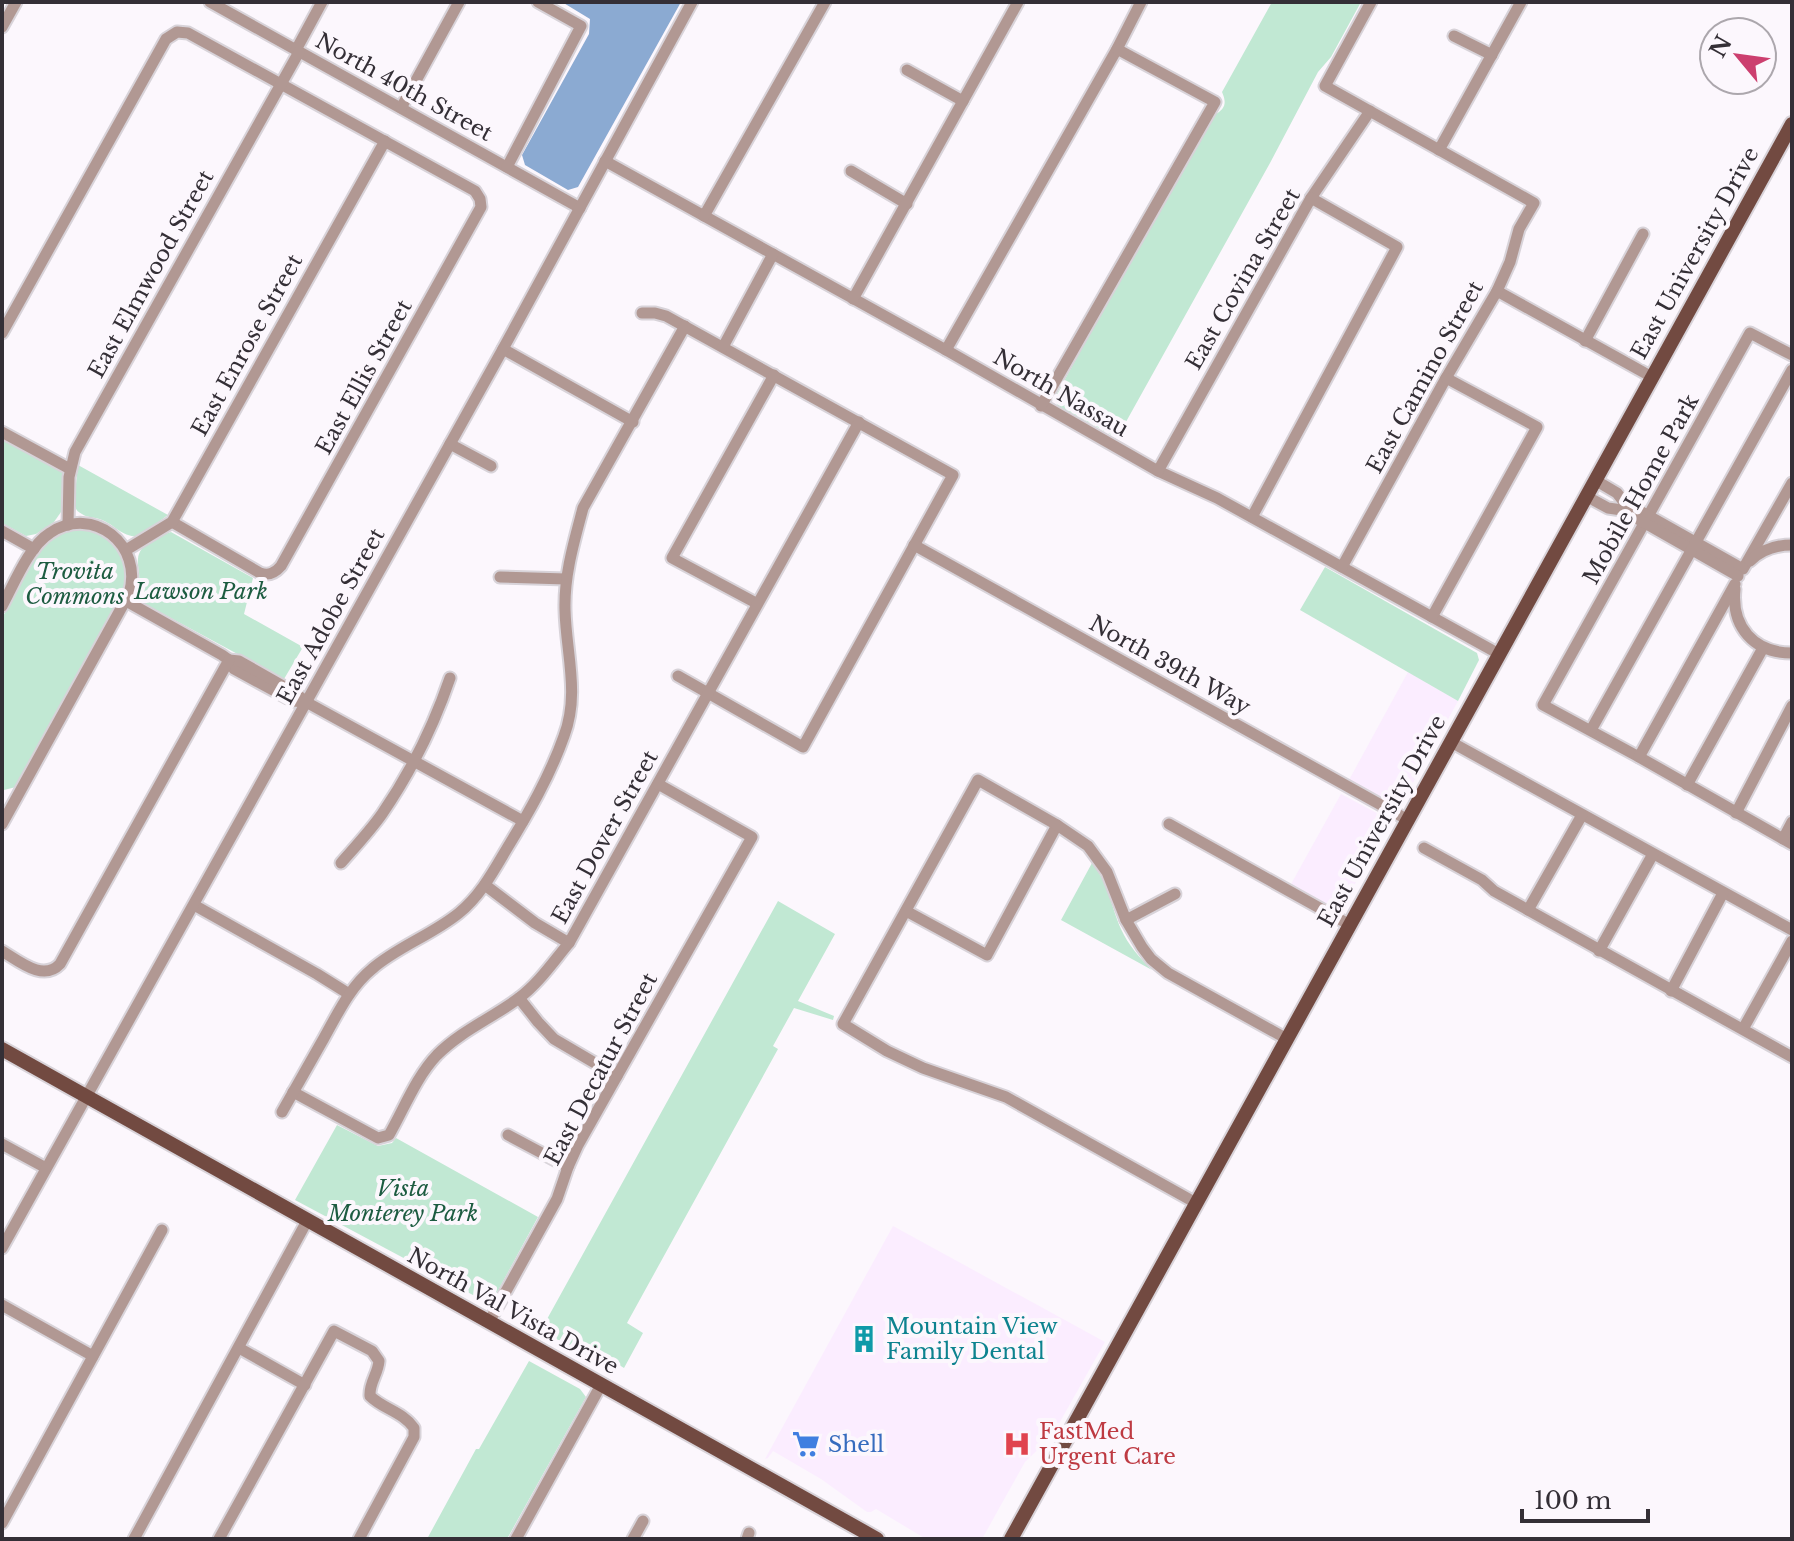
<svg xmlns="http://www.w3.org/2000/svg" width="1794" height="1541" font-family="'Libre Baskerville',serif">
  <style>
    .built { fill: #fbedff }
    .green { fill: #c1e8d3 }
    .water { fill: #8baad2 }
    .lines { fill: none; stroke-linecap: round; stroke-linejoin: round }
    .minor-casing { stroke: #d8d3d9; stroke-width: 15 }
    .major-casing { stroke: #d8d3d9; stroke-width: 18 }
    .minor { stroke: #b19893; stroke-width: 11 }
    .major { stroke: #724a41; stroke-width: 14 }
    .labels { text-anchor: middle; dominant-baseline: central; stroke-width: 8; stroke-linejoin: round; paint-order: stroke }
    .street-label { font-size: 22px; fill: #342f36; stroke: #fcf7fd }
    .park-label { font-size: 22px; font-style: italic; fill: #1d5c41; stroke: #fcf7fd }
    .culture-label { font-size: 22px; fill: #0d838f; stroke: #fcf7fd; text-anchor: start }
    .health-label { font-size: 22px; fill: #be3a42; stroke: #fcf7fd; text-anchor: start }
    .shop-label { font-size: 22px; fill: #366cbe; stroke: #fcf7fd; text-anchor: start }
  </style>
  <rect width="100%" height="100%" fill="#fcf7fd"/>
  <!-- built -->
  <g class="built">
    <path d="M1408,672L1458,701L1402,803L1398,806L1393,805L1349,780Z"/>
    <path d="M1341,794L1386,818L1389,825L1338,913L1290,886Z"/>
    <path d="M893,1226L1105,1342L1052,1436L1025,1462L982,1539H926L876,1509L871,1512H867L821,1479L773,1451L768,1458L765,1459Z"/>
  </g>
  <!-- green -->
  <g class="green">
    <path d="M1272,2H1361L1331,57L1318,72L1270,163L1117,438L1058,406L1054,399L1206,123C1215,111 1231,112 1222,92Z"/>
    <path d="M2,437L63,471L61,512L54,522L36,534L26,536L2,523Z"/>
    <path d="M78,465L168,515L138,537C119,535 118,527 102,520C95,517 87,518 82,514C76,511 76,509 74,503Z"/>
    <path d="M75,529C116,529 133,558 123,595L16,787L4,790L2,789V618L39,551L53,537L64,531Z"/>
    <path d="M171,532L253,578L244,614L303,647L284,679L143,603C138,591 138,591 139,579C140,572 137,565 138,559C139,544 158,536 171,532Z"/>
    <path d="M1325,567L1477,653L1479,660L1458,701L1300,610Z"/>
    <path d="M1092,863C1108,882 1111,906 1121,929C1128,945 1140,958 1152,970L1061,920Z"/>
    <path d="M778,901L835,934L798,1001L834,1016L833,1020L794,1008L773,1046L778,1049L627,1323L643,1333L624,1368L608,1358L603,1366L541,1330Z"/>
    <path d="M337,1125L378,1146L392,1143L396,1138L538,1217L494,1298L486,1302L295,1200Z"/>
    <path d="M529,1361L580,1389L586,1397L507,1539H427L476,1449H479Z"/>
  </g>
  <!-- water -->
  <path class="water" d="M562,2H681L578,187L568,190L525,165L522,155L589,34L590,19Z"/>
  <g class="lines">
    <!-- minor casing -->
    <g class="minor-casing">
      <g id="minor">
        <path d="M210,2L580,208"/>
        <path d="M2,27L16,2"/>
        <path d="M1454,36L1492,55"/>
        <path d="M296,50L322,2"/>
        <path d="M907,70L963,101"/>
        <path d="M401,108L459,2"/>
        <path d="M1439,150L1521,2"/>
        <path d="M605,161L946,350L1158,471L1217,498L1499,654"/>
        <path d="M507,167L581,26L538,2"/>
        <path d="M851,171L907,204"/>
        <path d="M704,216L825,2"/>
        <path d="M1497,291L1652,377"/>
        <path d="M853,299L1018,2"/>
        <path d="M642,313H655L666,316L953,475L803,747L678,676"/>
        <path d="M2,333L166,39L177,32L188,33L475,191L480,199L481,207L281,566C275,573 269,576 260,573L172,522"/>
        <path d="M1585,341L1643,234"/>
        <path d="M723,347L773,254"/>
        <path d="M503,349L633,422"/>
        <path d="M946,350L1117,49L1141,2"/>
        <path d="M1792,355L1750,333L1543,705L1639,757L1792,844"/>
        <path d="M1041,406L1215,102L1117,49"/>
        <path d="M2,432L70,469"/>
        <path d="M450,444L491,466"/>
        <path d="M1158,471L1311,198L1370,111"/>
        <path d="M1595,480L1617,493L1624,502L1743,569L1792,483"/>
        <path d="M1586,496L1608,508L1622,510L1738,576"/>
        <path d="M1252,517L1397,247L1311,198"/>
        <path d="M68,525L69,477L75,452L299,52"/>
        <path d="M2,531L34,549"/>
        <path d="M914,545L1408,820"/>
        <path d="M126,550L172,522L385,141"/>
        <path d="M1750,561C1762,549 1776,545 1792,545"/>
        <path d="M1342,567L1446,378L1497,291L1510,262L1519,229L1534,203L1325,86L1371,2"/>
        <path d="M500,577L566,579"/>
        <path d="M1735,589C1731,627 1754,653 1792,653"/>
        <path d="M126,601L222,655L229,660L234,669L293,701L306,702"/>
        <path d="M756,603L672,558L774,375"/>
        <path d="M2,606C14,584 29,546 50,533C93,504 144,545 129,594L2,824"/>
        <path d="M1432,617L1537,427L1446,378"/>
        <path d="M229,660L239,661L297,694L306,702L523,821"/>
        <path d="M1591,730L1792,370"/>
        <path d="M1451,742L1792,930"/>
        <path d="M1639,757L1735,584"/>
        <path d="M1687,785L1763,648"/>
        <path d="M1736,813L1792,706"/>
        <path d="M1169,824L1350,925"/>
        <path d="M1783,839L1792,822"/>
        <path d="M1424,848L1482,880L1494,891L1792,1057"/>
        <path d="M341,863C355,847 370,831 382,814C410,773 434,725 450,678"/>
        <path d="M485,885L535,923L569,943"/>
        <path d="M194,905L317,974L349,994"/>
        <path d="M1528,910L1582,815"/>
        <path d="M906,911L987,955L1057,825"/>
        <path d="M1126,920L1175,894"/>
        <path d="M2,951C19,961 43,982 60,964L229,660"/>
        <path d="M1599,951L1653,854"/>
        <path d="M1671,991L1723,893"/>
        <path d="M519,998L538,1022L554,1039L617,1076"/>
        <path d="M1743,1029L1792,941"/>
        <path d="M293,1092L378,1138L389,1135C404,1109 416,1077 437,1055C461,1031 492,1018 519,998C539,983 553,962 569,943L859,422"/>
        <path d="M282,1112C296,1087 310,1063 324,1038C338,1013 350,987 372,969C397,947 432,935 459,913C480,896 493,872 506,850C528,814 550,776 564,736C580,694 566,653 565,610C564,575 574,542 583,508L685,326"/>
        <path d="M508,1135L568,1167"/>
        <path d="M2,1144L46,1168"/>
        <path d="M1196,1203L1006,1097L923,1068L887,1051L843,1024L978,780L1057,825L1088,846L1107,872L1126,920L1142,947L1151,959L1168,973L1287,1039"/>
        <path d="M2,1248L503,349L692,2"/>
        <path d="M2,1305L93,1356"/>
        <path d="M489,1322L557,1199L568,1167L578,1145L752,837L658,784"/>
        <path d="M239,1348L305,1385"/>
        <path d="M2,1523L162,1230"/>
        <path d="M134,1539L307,1221"/>
        <path d="M219,1539L334,1331L372,1351L379,1361C378,1374 369,1383 370,1396C383,1409 403,1412 414,1428V1437L359,1539"/>
        <path d="M516,1539L601,1385"/>
        <path d="M633,1539L643,1521"/>
        <path d="M747,1539L749,1533"/>
      </g>
    </g>
    <!-- major casing -->
    <g class="major-casing">
      <g id="major">
        <path d="M2,1049L877,1539"/>
        <path d="M1011,1539L1792,124"/>
      </g>
    </g>
    <!-- minor -->
    <use href="#minor" class="minor"/>
    <!-- major -->
    <use href="#major" class="major"/>
  </g>
  <!-- icons -->
  <defs>
    <g id="building-bare" transform="scale(2.16)"><path d="M-4-6H4V6H1V3H-1V6H-4ZM-2.5-4.3h1.7v1.8h-1.7ZM.8-4.3h1.7v1.8H.8ZM-2.5-1h1.7V.8h-1.7ZM.8-1h1.7V.8H.8Z" fill="#0f9aa8" stroke="#fcf7fd" stroke-width="2.5" paint-order="stroke"/></g>
    <g id="supermarket-bare" transform="scale(2.16)"><path d="M-6-5.5h2.5l.6 2H6L4.5 2H-2.5L-4.4-4H-6ZM-1.5 3.2a1.3 1.3 0 1 0 .1 0ZM3 3.2a1.3 1.3 0 1 0 .1 0Z" fill="#3f7fe0" stroke="#fcf7fd" stroke-width="2.5" paint-order="stroke"/></g>
    <g id="hospital-bare" transform="scale(2.16)"><path d="M-5-5h3v3.5h4V-5h3V5h-3V1.5h-4V5h-3Z" fill="#e0444e" stroke="#fcf7fd" stroke-width="2.5" paint-order="stroke"/></g>
  </defs>
  <g fill-rule="evenodd">
    <use href="#building-bare" x="864" y="1339"/>
    <use href="#supermarket-bare" x="806" y="1444"/>
    <use href="#hospital-bare" x="1017" y="1444"/>
  </g>
  <g class="labels">
    <!-- street labels -->
    <g class="street-label">
      <text transform="translate(404 87) rotate(29)">North 40th Street</text>
      <text transform="translate(1695 253) rotate(-61)">East University Drive</text>
      <text transform="translate(151 274) rotate(-61)">East Elmwood Street</text>
      <text transform="translate(1243 279) rotate(-60)">East Covina Street</text>
      <text transform="translate(247 345) rotate(-61)">East Enrose Street</text>
      <text transform="translate(364 377) rotate(-61)">East Ellis Street</text>
      <text transform="translate(1425 377) rotate(-61)">East Camino Street</text>
      <text transform="translate(1061 393) rotate(30)">North Nassau</text>
      <text transform="translate(1641 489) rotate(-61)">Mobile Home Park</text>
      <text transform="translate(331 616) rotate(-61)">East Adobe Street</text>
      <text transform="translate(1170 665) rotate(29)">North 39th Way</text>
      <text transform="translate(1382 821) rotate(-61)">East University Drive</text>
      <text transform="translate(605 837) rotate(-61)">East Dover Street</text>
      <text transform="translate(601 1069) rotate(-62)">East Decatur Street</text>
      <text transform="translate(513 1311) rotate(29)">North Val Vista Drive</text>
    </g>
    <!-- park labels -->
    <g class="park-label">
      <text x="75" y="571">Trovita<tspan x="75" dy="25">Commons</tspan></text>
      <text x="201" y="591">Lawson Park</text>
      <text x="403" y="1188">Vista<tspan x="403" dy="25">Monterey Park</tspan></text>
    </g>
    <!-- culture labels -->
    <g class="culture-label">
      <text x="886" y="1326">Mountain View<tspan x="886" dy="25">Family Dental</tspan></text>
    </g>
    <!-- health labels -->
    <g class="health-label">
      <text x="1039" y="1431">FastMed<tspan x="1039" dy="25">Urgent Care</tspan></text>
    </g>
    <!-- shop labels -->
    <g class="shop-label">
      <text x="828" y="1444">Shell</text>
    </g>
  </g>
  <!-- border -->
  <rect width="1794" height="1541" fill="none" stroke="#342f36" stroke-width="8"/>
  <!-- north arrow -->
  <g transform="translate(1738 56) rotate(299)"><circle r="38" fill="#fcf7fd" stroke="#aca7ad" stroke-width="2"/>
  <path d="M0-6L14 30L0 20L-14 30Z" fill="#cc3f6f"/>
  <text y="-12" font-size="22" font-weight="bold" text-anchor="middle" fill="#342f36">N</text>
  </g>
  <!-- scale -->
  <path d="M1522 1509v12h126v-12" fill="none" stroke="#342f36" stroke-width="4"/>
  <text x="1534" y="1509" font-size="24" fill="#342f36" stroke="#fcf7fd" stroke-width="6" paint-order="stroke">100 m</text>
</svg>
